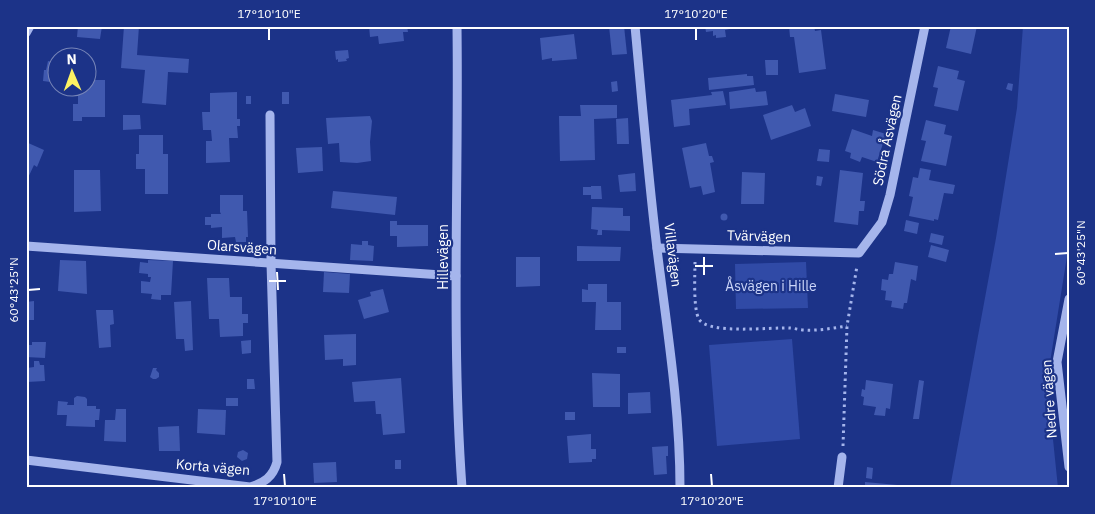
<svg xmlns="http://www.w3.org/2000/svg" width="1095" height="514" font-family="'IBM Plex Sans',sans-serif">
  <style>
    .green { fill: #304aa6 }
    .building { fill: #4059af }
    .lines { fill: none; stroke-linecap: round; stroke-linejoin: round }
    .path { stroke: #a5b5ec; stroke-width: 3; stroke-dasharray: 2.5 4; stroke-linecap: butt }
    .minor { stroke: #a5b5ec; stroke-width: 9 }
    .ticks { fill: none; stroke: #fff; stroke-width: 2 }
    .labels { text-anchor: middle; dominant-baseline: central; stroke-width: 4.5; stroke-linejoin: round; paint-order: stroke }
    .street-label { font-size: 14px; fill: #fff; stroke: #1c3388 }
    .park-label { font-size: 14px; fill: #cbd5f8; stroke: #1c3388 }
    .neatline { fill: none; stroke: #fff; stroke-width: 2 }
    .ticks-label { font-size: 12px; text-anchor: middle; fill: #fff }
  </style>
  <rect width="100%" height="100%" fill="#1c3388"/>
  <!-- green -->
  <g class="green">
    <path d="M1023,26H1069V244L1047,381L1058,488H950L996,238L1017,108Z"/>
    <path d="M806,262L808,308L736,309L735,264Z"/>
    <path d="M792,339L800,439L717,446L709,345Z"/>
  </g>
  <!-- building -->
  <g class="building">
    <path d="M78,26H102L100,39L77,37Z"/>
    <path d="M124,26H139L137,55L189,59L188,73L168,72L166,105L142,103L145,70L121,68Z"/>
    <path d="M369,26H407L408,32H403L404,41L379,44L378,36L370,37Z"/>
    <path d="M609,26H624L627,54L612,55Z"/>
    <path d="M705,26H730V29L725,30L726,37L716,38V35L713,36V31L706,32Z"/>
    <path d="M789,26H814L815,31L821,30L826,69L799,73L794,37H790Z"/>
    <path d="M951,26H977L971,54L946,48Z"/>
    <path d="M574,34L577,59L552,61V58L542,60L540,38Z"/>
    <path d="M348,50L349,58L346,59L347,61L338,62V59L336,60L335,51Z"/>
    <path d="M765,60H778V75H766Z"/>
    <path d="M48,61L58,63V83L43,81L44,70H46Z"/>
    <path d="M938,66L959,71L957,79L965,81L958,111L934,106L938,88L933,87Z"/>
    <path d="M747,74V76H753L754,85L709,90L708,78Z"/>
    <path d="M88,80H105V117H82V121H73V104H78V93H82V88H88Z"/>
    <path d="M617,81L618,91L612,92L611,82Z"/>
    <path d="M1008,83L1013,84L1012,91L1006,89Z"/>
    <path d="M755,88L756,92L766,91L768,105L730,109L729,92Z"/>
    <path d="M723,91L726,105L689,109L690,125L674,127L671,100L712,95L711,92Z"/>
    <path d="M237,92V119H240V126H237L238,138H229L230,162L206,163V141H212L211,130H203L202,112H210V93Z"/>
    <rect x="282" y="92" width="7" height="12"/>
    <path d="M835,94L869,100L866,117L832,111Z"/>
    <rect x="246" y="96" width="5" height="8"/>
    <path d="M580,105H617V118L594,119L595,160L560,161L559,116H581Z"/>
    <path d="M792,105L795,112L805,108L811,126L771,140L763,115Z"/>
    <path d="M123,115H140L141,129L123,130Z"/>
    <path d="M370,116L372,121L370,142L371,161L357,163L340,162L339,143L328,144L326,118Z"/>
    <path d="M628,118L629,144H617L616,119Z"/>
    <path d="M926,120L946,125L944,134L952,136L946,166L921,161L926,141L921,140Z"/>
    <path d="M852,129L872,136L873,130L886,134L877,162L862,157L860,162L850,158L851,153L845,151Z"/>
    <path d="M139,135H163V154H168V194H145V169H136V154H139Z"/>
    <path d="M26,142L44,150L37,167L34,165L26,182Z"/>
    <path d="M706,143L709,156H712L714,162L710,163L715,192L703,195L701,186L690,188L682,148Z"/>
    <path d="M322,147L323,171L298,173L296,148Z"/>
    <path d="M819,149L830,150L829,162L817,161Z"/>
    <path d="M920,168L931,170L929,180L955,185L953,194L944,193L938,220L934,219V221L909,216L913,197L909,196L913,177L918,178Z"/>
    <path d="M74,170H100L101,211L74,212Z"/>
    <path d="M840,170L863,173L860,201H865L864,211H859L858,225L834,222Z"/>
    <path d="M742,172L765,173L764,204H741Z"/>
    <path d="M635,173L636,191L620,192L618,175Z"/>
    <path d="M817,176L823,177L821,186L816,185Z"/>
    <path d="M591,186H601L602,199H591V195H583V187H591Z"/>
    <path d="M333,191L397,197L395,215L331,208Z"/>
    <path d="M220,195H243V211H247L248,237H246V242H236L235,237L222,238V227L211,228V225H205V217H211V214H221L220,212Z"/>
    <path d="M592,207L623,208V216H630V231L602,230V235H597L598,230L591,229Z"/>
    <circle cx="724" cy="217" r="3.5"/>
    <path d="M906,220L919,223L917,234L904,231Z"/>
    <path d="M390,221H397V225H428V246L397,247V236H390Z"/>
    <path d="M931,233L944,236L942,245L929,242Z"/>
    <path d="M362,241H368V245L374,246L373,261L350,260L351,244L362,245Z"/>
    <path d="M931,245L949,250L946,262L928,257Z"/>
    <path d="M577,246L621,247L620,261H577Z"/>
    <path d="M516,257H540V286L516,287Z"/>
    <path d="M60,260L86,261L87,294L58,291Z"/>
    <path d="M148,260L173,261L171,295H161V300L151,299L152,294L141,293V281L150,282L151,277H148V274L139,273L140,262L148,263Z"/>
    <path d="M895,262L918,266L916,281L911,279L907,303H904L903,309L891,307L892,301L885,300L886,291L881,290L882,279L888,280L889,274H893Z"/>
    <path d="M324,272L350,274L349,293L323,292Z"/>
    <path d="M207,278H229L230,297H242V314H248V323H243V336L220,337L219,319H209Z"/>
    <path d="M588,284H607V302H621V330H595L596,302H582V289L588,290Z"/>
    <path d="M383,289L389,312L364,319L358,300L371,296L370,292Z"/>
    <path d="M34,301V320H26V302Z"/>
    <path d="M191,301L193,350L185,351L184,339H176L174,302Z"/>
    <path d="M96,310H113L114,324L110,325L111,347L99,348Z"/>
    <path d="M356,334V365L343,366V359L325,360L324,335Z"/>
    <path d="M251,340V353L242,354L241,341Z"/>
    <path d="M32,342H46L45,358L26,357V345H32Z"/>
    <rect x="617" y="347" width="9" height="6"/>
    <path d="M34,361H39L40,365H44L45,381L27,382V368L34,367Z"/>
    <path d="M153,368H157L156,370L159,373V377L156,379H153L150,377Z"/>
    <path d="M592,373L620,374V407H593Z"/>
    <path d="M401,378L405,433L383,435L381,414H376L375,401L354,402L352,382Z"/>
    <path d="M247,379H254L255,389H247Z"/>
    <path d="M866,380L893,384L890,409L886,408L885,416L874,415L876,407L863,405L864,397L861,396L862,389L865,390Z"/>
    <path d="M919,380L924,381L919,419H913Z"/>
    <path d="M650,392L651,413L628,414V393Z"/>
    <path d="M77,396L85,397L87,399V406H96V409H100L99,420H95V427L66,426L67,415H57L58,401L68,402L67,405H74V398Z"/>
    <rect x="226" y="398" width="12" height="8"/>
    <path d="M116,409H126V442L104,441L105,420H115Z"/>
    <path d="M198,409L226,410L225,435L197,433Z"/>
    <rect x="565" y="412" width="10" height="8"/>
    <path d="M179,426L180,451H159L158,427Z"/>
    <path d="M591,434V449H596V459H592V462L569,463L567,436Z"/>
    <path d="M668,446V456H666L667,474L654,475L652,447Z"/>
    <path d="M243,450L248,453L247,459L242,461L237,457L238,452Z"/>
    <rect x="395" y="460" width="6" height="9"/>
    <path d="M336,462L337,482L314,483L313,463Z"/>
    <path d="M867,467L873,468L872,479L866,478Z"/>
    <path d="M865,482L908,486V488H865Z"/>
  </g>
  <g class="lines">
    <!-- path -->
    <g class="path">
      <path d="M695,262C695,274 693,309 699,319C707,335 773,327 789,328C794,328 799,330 805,330C818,331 833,328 847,326"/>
      <path d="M843,446L847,326L857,266"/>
    </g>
    <!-- minor -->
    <g class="minor">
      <path d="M457,26C459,180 451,334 462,488"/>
      <path d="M635,26C642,101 648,175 657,249C667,329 680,408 680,488"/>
      <path d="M26,33L30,26"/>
      <path d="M26,246L456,276"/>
      <path d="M657,248L859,253L882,222L890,195L925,26"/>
      <path d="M1069,299L1057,362L1069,467"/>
      <path d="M26,460L250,487C264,483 273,477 277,462L271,263L270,115"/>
      <path d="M838,488L842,457"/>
    </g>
  </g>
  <!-- ticks -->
  <path class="ticks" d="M269,28V40M696,28V40M1055,254L1068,253M704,257V275M695,266H713M277,272L278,290M269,281H286M28,290L40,289M284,474L285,486M711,474L712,486"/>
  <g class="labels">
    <!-- street labels -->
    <g class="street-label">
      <text transform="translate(887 140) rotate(-78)">Södra Åsvägen</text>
      <text transform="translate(759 236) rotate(2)">Tvärvägen</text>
      <text transform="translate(242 247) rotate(4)">Olarsvägen</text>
      <text transform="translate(673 255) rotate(83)">Villavägen</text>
      <text transform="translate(443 257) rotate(-90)">Hillevägen</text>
      <text transform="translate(1049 399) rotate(-94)">Nedre vägen</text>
      <text transform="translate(213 467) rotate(5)">Korta vägen</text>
    </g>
    <!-- park labels -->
    <g class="park-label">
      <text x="771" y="286">Åsvägen i Hille</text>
    </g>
  </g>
  <!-- border -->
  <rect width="1095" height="514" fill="none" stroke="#1c3388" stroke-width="55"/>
  <!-- north arrow -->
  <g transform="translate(72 72) rotate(358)"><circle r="24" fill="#1c3388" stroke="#7785b8"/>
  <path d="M0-4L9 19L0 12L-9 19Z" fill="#fcf263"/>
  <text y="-8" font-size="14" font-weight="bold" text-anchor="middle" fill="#ffffff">N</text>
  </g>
  <rect x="28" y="28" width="1040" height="458" class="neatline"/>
  <g class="ticks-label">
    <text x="269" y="18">17°10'10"E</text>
    <text x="696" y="18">17°10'20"E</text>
    <text transform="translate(1081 253) rotate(-90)" y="4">60°43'25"N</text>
    <text transform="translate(14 290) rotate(-90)" y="4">60°43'25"N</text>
    <text x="285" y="505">17°10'10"E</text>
    <text x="712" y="505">17°10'20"E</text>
  </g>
</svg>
